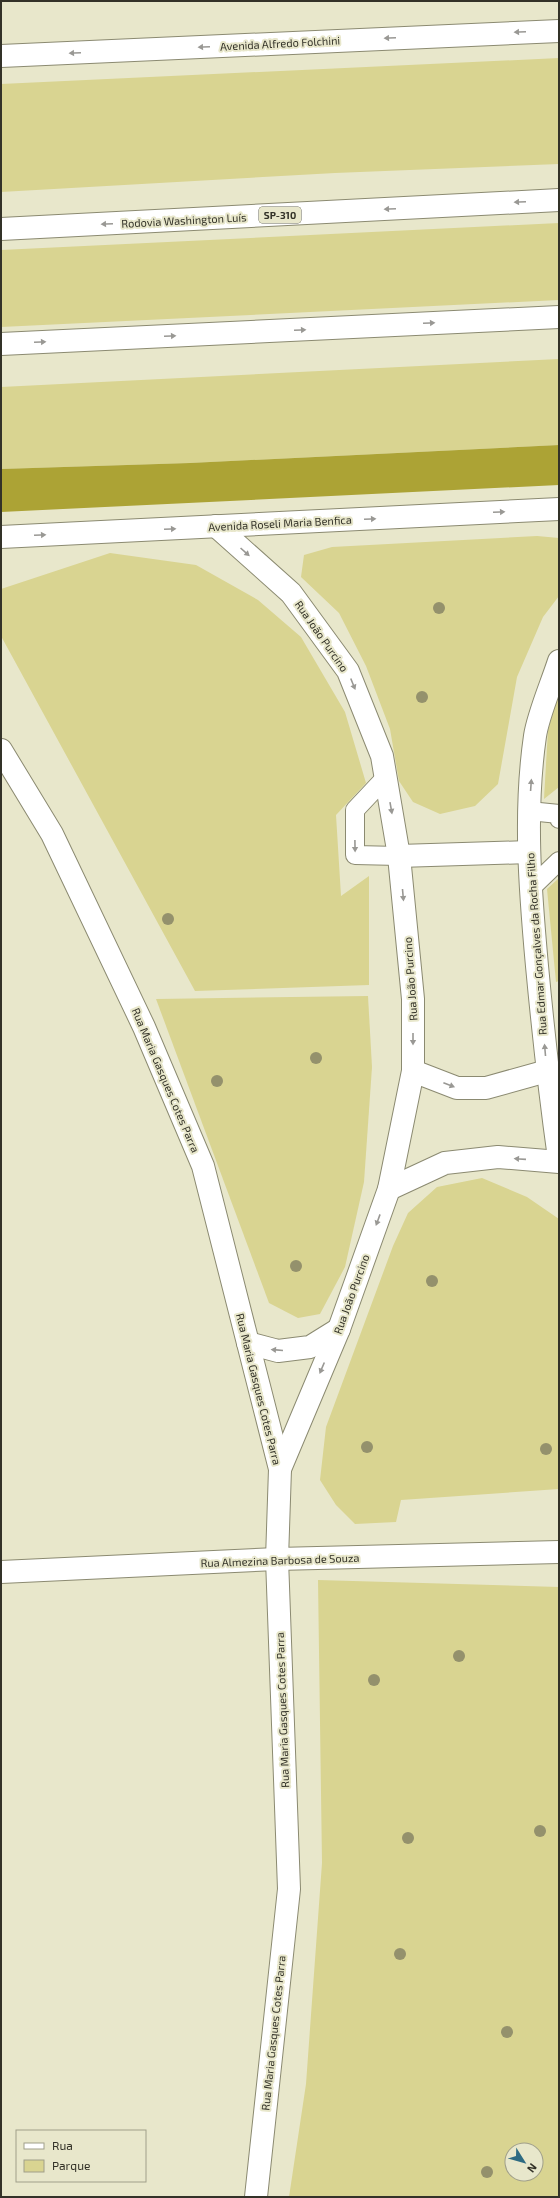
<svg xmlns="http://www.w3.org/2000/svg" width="560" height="2198" font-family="'Exo 2',sans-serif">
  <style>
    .green { fill: #d9d491; fill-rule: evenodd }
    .forest { fill: #aca335 }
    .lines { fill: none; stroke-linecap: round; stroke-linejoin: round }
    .service-casing { stroke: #8b8a71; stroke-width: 20 }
    .minor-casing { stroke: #8b8a71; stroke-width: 24 }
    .secondary-casing { stroke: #8b8a71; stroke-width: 24 }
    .motorway-casing { stroke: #8b8a71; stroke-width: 24 }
    .service { stroke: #fff; stroke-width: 18 }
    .minor { stroke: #fff; stroke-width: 22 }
    .secondary { stroke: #fff; stroke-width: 22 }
    .motorway { stroke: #fff; stroke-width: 22 }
    .tree { fill: #94916c }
    .oneway { fill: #999894 }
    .labels { text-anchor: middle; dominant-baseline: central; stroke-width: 4; stroke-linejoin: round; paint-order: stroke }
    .shield { fill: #e8e7cb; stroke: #696859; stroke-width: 1 }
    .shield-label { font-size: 10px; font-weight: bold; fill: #333228 }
    .street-label { font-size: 11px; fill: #333228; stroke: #e8e7cb }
  </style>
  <rect width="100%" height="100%" fill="#e8e7cb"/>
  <!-- green -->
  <g class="green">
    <path d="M559,58V164L335,173L1,192V84Z"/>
    <path d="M559,223V300L1,327V250Z"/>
    <path d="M559,359V445L190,463L1,469V387Z"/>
    <path d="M537,536L559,538V596L543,617L517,677L498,784L475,806L440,814L413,802L399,781L390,729L366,666L339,613L301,577L304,555L332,547Z"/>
    <path d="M110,553L196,565L258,600L301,637L345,712L366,783L336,815L341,896L369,876V985L195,991L1,636V589Z"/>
    <path d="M559,690V787L544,799L548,730Z"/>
    <path d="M559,878V981L556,982L547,889Z"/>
    <path d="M368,996L372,1067L364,1182L345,1267L320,1314L298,1318L269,1303L156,999Z"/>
    <path d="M482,1178L527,1197L559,1219V1489L401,1500L396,1522L355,1524L336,1505L320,1480L326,1427L393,1246L408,1213L437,1187Z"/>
    <path d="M318,1580L559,1587V2197H289L306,2084L322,1863ZM512,2150H536V2174H512Z"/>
  </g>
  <!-- forest -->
  <path class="forest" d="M559,445V485L1,512V469L190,463Z"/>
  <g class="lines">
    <!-- service casing -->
    <g class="service-casing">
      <g id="service">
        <path d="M386,777L355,810V855L399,856"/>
        <path d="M529,811L559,814V819"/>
        <path d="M530,889L559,861"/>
      </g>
    </g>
    <!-- minor casing -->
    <g class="minor-casing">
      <g id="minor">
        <path d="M216,526L291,593L348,671L382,756L399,856L413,999V1071L389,1189L339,1329L280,1469"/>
        <path d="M559,661C552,683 538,715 535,736C524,812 530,889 537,966C543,1030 550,1094 559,1158"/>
        <path d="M1,750L52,834L144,1027L203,1166L280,1469L277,1559L289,1889L256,2197"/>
        <path d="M399,856L529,852"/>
        <path d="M413,1071L457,1088H486L547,1071"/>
        <path d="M389,1189L445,1163L498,1157L559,1162"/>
        <path d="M248,1343L278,1351L310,1347L339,1329"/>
        <path d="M1,1572L277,1559L559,1552"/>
      </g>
    </g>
    <!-- secondary casing -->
    <g class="secondary-casing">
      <g id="secondary">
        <path d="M1,56L559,31"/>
        <path d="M1,537L559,509"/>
      </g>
    </g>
    <!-- motorway casing -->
    <g class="motorway-casing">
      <g id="motorway">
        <path d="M1,229L559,200"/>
        <path d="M1,344L559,317"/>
      </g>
    </g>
    <!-- service -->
    <use href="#service" class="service"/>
    <!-- minor -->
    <use href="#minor" class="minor"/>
    <!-- secondary -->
    <use href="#secondary" class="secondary"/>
    <!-- motorway -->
    <use href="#motorway" class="motorway"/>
  </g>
  <!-- trees -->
  <g class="tree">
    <circle cx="439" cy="608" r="6"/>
    <circle cx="422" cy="697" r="6"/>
    <circle cx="168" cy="919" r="6"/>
    <circle cx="316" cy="1058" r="6"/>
    <circle cx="217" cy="1081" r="6"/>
    <circle cx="296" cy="1266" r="6"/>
    <circle cx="432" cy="1281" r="6"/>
    <circle cx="367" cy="1447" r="6"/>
    <circle cx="546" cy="1449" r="6"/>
    <circle cx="459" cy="1656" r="6"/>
    <circle cx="374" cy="1680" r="6"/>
    <circle cx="540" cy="1831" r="6"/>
    <circle cx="408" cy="1838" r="6"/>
    <circle cx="400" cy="1954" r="6"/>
    <circle cx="507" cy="2032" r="6"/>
    <circle cx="487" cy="2172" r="6"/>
  </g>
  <!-- one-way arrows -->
  <defs><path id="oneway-solid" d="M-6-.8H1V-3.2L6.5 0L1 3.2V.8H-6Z"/></defs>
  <g class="oneway">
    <use href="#oneway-solid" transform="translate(520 32) rotate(177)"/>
    <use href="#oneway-solid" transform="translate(390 38) rotate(177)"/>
    <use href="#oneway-solid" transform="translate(204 47) rotate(177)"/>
    <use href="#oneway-solid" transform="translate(75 53) rotate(177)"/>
    <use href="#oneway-solid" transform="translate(520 202) rotate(177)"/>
    <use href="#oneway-solid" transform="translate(390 209) rotate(177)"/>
    <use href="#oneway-solid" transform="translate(107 224) rotate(177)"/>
    <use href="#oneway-solid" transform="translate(429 323) rotate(-3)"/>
    <use href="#oneway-solid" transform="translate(300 330) rotate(-3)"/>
    <use href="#oneway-solid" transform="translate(170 336) rotate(-3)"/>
    <use href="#oneway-solid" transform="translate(40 342) rotate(-3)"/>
    <use href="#oneway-solid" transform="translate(499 512) rotate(-3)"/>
    <use href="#oneway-solid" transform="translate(370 519) rotate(-3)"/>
    <use href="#oneway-solid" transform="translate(170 529) rotate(-3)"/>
    <use href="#oneway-solid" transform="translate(40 535) rotate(-3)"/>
    <use href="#oneway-solid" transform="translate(245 552) rotate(42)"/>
    <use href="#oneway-solid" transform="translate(353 684) rotate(68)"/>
    <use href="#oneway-solid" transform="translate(531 785) rotate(-86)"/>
    <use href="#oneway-solid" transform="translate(391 808) rotate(80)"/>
    <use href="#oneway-solid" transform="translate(355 846) rotate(89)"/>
    <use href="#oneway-solid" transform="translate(403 895) rotate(85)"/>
    <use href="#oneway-solid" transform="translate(413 1039) rotate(90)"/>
    <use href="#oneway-solid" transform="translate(545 1050) rotate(-95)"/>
    <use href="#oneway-solid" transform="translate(449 1085) rotate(21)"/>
    <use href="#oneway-solid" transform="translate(520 1159) rotate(-176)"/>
    <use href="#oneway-solid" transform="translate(378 1220) rotate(110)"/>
    <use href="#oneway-solid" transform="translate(277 1350) rotate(-175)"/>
    <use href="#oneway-solid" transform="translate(322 1368) rotate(113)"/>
  </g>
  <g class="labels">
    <!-- shield labels -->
    <rect class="shield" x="259" y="207" width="42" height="16" rx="3"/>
    <g class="shield-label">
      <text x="280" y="215">SP-310</text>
    </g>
    <!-- street labels -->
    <g class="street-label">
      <text transform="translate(280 43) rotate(-3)">Avenida Alfredo Folchini</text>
      <text transform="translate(184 220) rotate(-3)">Rodovia Washington Luís</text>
      <text transform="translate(280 523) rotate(-3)">Avenida Roseli Maria Benfica</text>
      <text transform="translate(322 636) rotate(55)">Rua João Purcino</text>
      <text transform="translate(536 944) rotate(-94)">Rua Edmar Gonçalves da Rocha Filho</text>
      <text transform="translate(410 979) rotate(-94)">Rua João Purcino</text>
      <text transform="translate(166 1080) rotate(67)">Rua Maria Gasques Cotes Parra</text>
      <text transform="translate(351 1294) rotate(-70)">Rua João Purcino</text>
      <text transform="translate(259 1389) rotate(76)">Rua Maria Gasques Cotes Parra</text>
      <text transform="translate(280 1560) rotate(-2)">Rua Almezina Barbosa de Souza</text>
      <text transform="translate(282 1710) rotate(-92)">Rua Maria Gasques Cotes Parra</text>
      <text transform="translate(273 2033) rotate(-84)">Rua Maria Gasques Cotes Parra</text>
    </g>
  </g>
  <!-- border -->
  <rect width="560" height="2198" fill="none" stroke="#333228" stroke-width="4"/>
  <!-- legend -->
  <rect x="16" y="2130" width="130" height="52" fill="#e8e7cb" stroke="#a09f8a"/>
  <rect x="24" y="2143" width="20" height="6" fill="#ffffff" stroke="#a09f8a"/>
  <text x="52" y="2150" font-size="12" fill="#333228">Rua</text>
  <rect x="24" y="2160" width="20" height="12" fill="#d9d491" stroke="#a09f8a"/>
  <text x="52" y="2170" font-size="12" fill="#333228">Parque</text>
  <!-- north arrow -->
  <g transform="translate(524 2162) rotate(127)"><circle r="19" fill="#e8e7cb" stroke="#a09f8a"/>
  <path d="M0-3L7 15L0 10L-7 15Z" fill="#2e6b82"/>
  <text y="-6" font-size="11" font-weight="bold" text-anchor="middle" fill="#333228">N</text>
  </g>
</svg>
